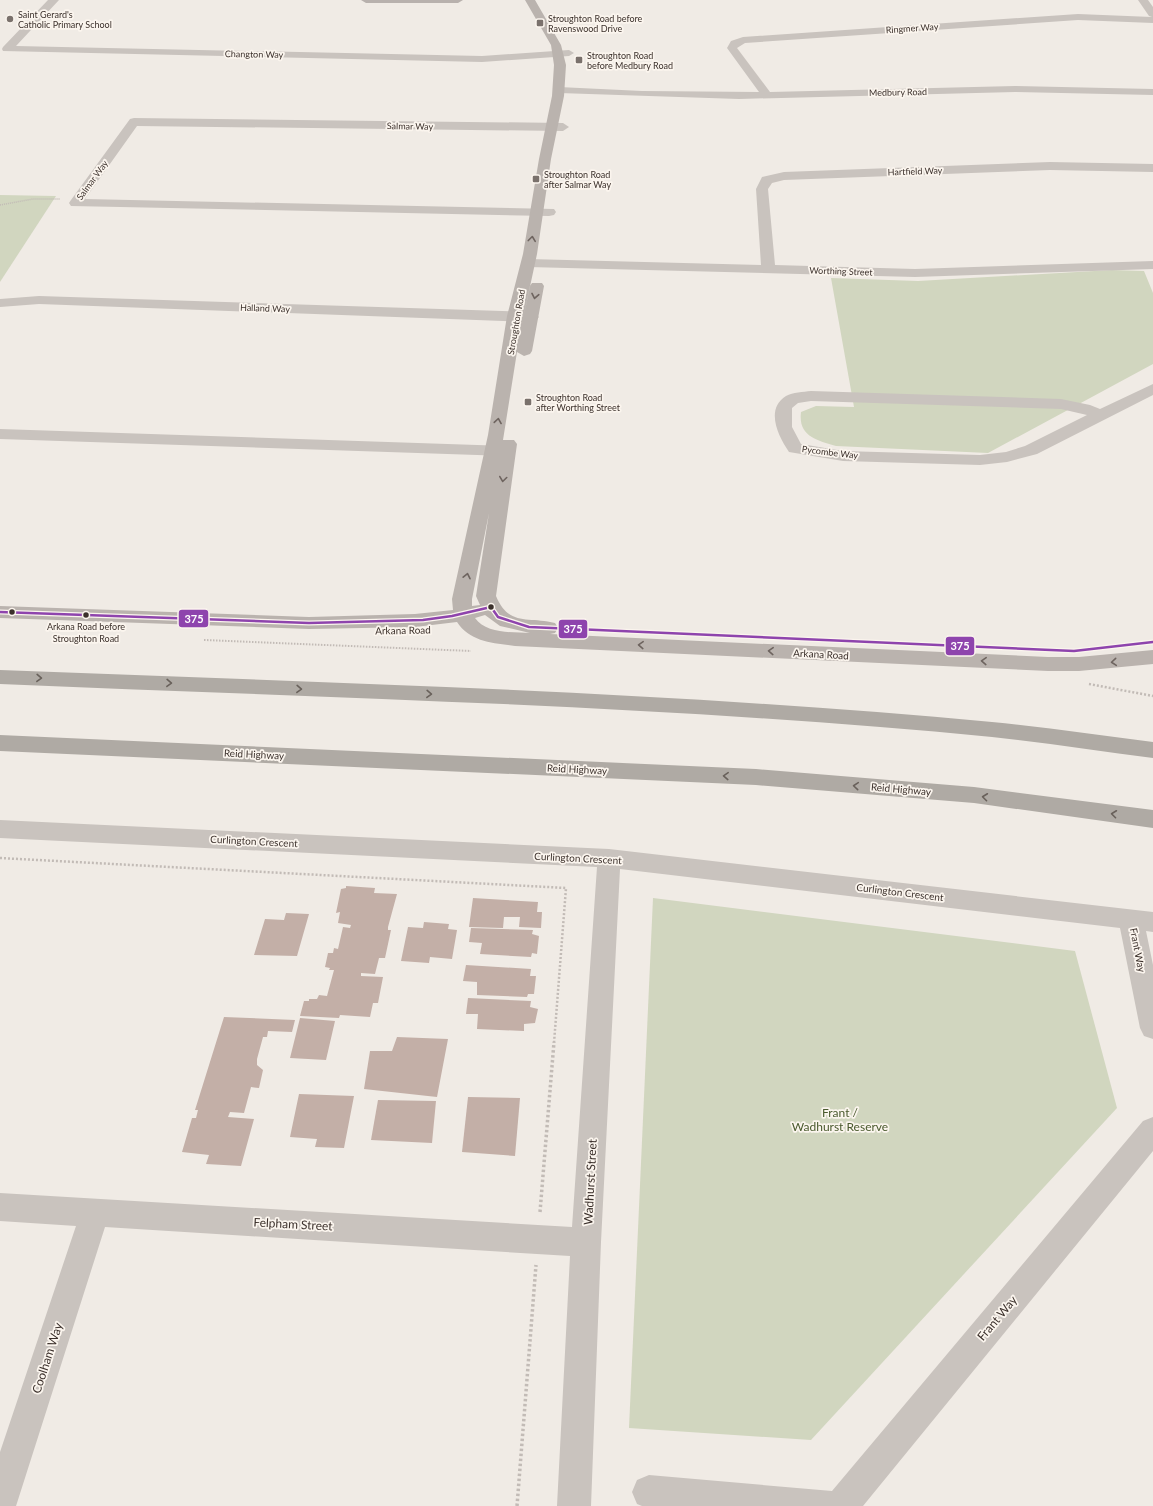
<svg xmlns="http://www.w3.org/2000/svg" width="1153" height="1506" font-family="Lato,sans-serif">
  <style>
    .green { fill: #d1d6bf }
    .building { fill: #c3afa7 }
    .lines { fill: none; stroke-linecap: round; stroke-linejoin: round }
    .path-far3 { stroke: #c2bbb6; stroke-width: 1.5; stroke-dasharray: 1 1; stroke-linecap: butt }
    .path-far2 { stroke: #c2bbb6; stroke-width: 2; stroke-dasharray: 1.5 1.5; stroke-linecap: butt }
    .path-far1 { stroke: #c2bbb6; stroke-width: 2.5; stroke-dasharray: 2 2; stroke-linecap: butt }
    .path { stroke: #c2bbb6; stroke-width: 3.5; stroke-dasharray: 2.5 2.5; stroke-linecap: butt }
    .street { fill: #c9c3be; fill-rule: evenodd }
    .secondary { fill: #bab3ae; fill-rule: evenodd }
    .primary { fill: #b8b1ad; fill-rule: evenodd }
    .highway { fill: #afaaa4; fill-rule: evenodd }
    .bus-1-casing { stroke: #fbf5ee; stroke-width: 5 }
    .bus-1 { stroke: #8e44ad; stroke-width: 2.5 }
    .oneway { stroke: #6e645f }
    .oneway2 { stroke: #69615b }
    .poi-dot { fill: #7a716c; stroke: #fbf5ee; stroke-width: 1.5 }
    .bus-dot { fill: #3b302b; stroke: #fbf5ee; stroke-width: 1.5 }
    .labels { text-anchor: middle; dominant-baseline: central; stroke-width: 3.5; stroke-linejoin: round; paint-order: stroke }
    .far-poi-label { font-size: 9px; fill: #3b302b; stroke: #fbf5ee; text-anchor: start }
    .far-street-label { font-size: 9px; fill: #3b302b; stroke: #fbf5ee }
    .bus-label { font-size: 9px; fill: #3b302b; stroke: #fbf5ee }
    .street-label { font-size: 10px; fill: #3b302b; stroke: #fbf5ee }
    .near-park-label { font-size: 12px; fill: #4a5a2e; stroke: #fbf5ee }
    .near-street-label { font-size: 12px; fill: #3b302b; stroke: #fbf5ee }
    .line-badge { stroke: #fbf5ee; stroke-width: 1.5 }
    .badge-label { font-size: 11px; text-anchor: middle; font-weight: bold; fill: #fff }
  </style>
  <rect width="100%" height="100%" fill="#f0ebe5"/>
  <!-- green -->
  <g class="green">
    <path d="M0,195L56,196L0,282Z"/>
    <path d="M1112,270L1144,271L1153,293V364L988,453L836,446C816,440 798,436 801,412L816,406L854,407L831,278L918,281Z"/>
    <path d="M653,898L1075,951L1117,1108L811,1440L629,1428Z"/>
  </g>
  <!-- building -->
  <g class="building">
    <path d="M346,886L375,888L374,893L397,894L388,927V930H391L385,958H379L375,974L361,973V976L383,977L378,1003H373L370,1017L340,1015L339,1018L300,1016L304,1001H309V999H317L319,995L327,996L334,970H329L330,968L325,967L328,953H333L334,948L338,949L343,927L350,928L351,925L338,923L340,912L336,913L341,889L346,888Z"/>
    <path d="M473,898L538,902L537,912H542L541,928L519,927L520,917H504L503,928L469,927Z"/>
    <path d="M286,913L309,914L297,956L254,955L265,919L284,920Z"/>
    <path d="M424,922L449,924L448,929L457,930L452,959L430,957L429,963L401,961L408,927L423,928Z"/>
    <path d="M471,928L533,930L532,934L539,936L537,954L532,953L531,957L480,954L482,943L469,942Z"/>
    <path d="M466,965L531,969L530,976H536L534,994H528L527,997L477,995V982L463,981Z"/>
    <path d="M468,998L531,1001L530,1007L538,1009L535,1023L524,1024V1031L477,1029L478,1014H466Z"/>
    <path d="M224,1017L295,1020L292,1032L268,1031L267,1037H263L257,1059V1065L263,1070L259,1088L251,1087L244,1113L230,1112L228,1117L254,1119L241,1166L206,1164L209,1155L182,1152L192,1118H196L198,1110H195Z"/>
    <path d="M300,1018L335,1021L326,1060L290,1058Z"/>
    <path d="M397,1037L448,1039L437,1097L364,1089L370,1051H392Z"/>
    <path d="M299,1094L354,1096L344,1148L315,1147L317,1139L290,1137Z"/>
    <path d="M468,1097L520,1098L515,1156L462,1152Z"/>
    <path d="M378,1100L436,1101L432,1143L371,1140Z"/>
  </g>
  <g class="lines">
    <!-- path-far3 -->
    <path class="path-far3" d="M0,205L33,199H60"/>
    <!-- path-far2 -->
    <path class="path-far2" d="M204,640L471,651"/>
    <!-- path-far1 -->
    <g class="path-far1">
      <path d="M1089,684L1153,696"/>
      <path d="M0,858L566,888L554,1043"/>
    </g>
    <!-- path -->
    <g class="path">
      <path d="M540,1212L554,1042"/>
      <path d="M517,1506L536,1265"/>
    </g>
    <!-- street -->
    <g class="street">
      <path d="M48,0H59L16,46L482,56L569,50L574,53L569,56L482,62L3,51L2,49L3,47Z"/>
      <path d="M1138,0H1148L1153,7V23L1078,20L745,43L737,48L770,92L1015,86L1153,89V95L1015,92L739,99L559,93L553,90L559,87L642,91L759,92L727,48L731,41L743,37L1078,14L1152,17L1149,16Z"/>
      <path d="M134,118L563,123L569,127L563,131L137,126L85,199L554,209L556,212L554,215L549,216L71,206L69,203L71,200L130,119Z"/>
      <path d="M1050,162L1153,164V172L1050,170L784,180L772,183L768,189L775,265L915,269L1153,261V269L915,277L528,267L523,266L521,263L523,260L528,259L761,265L756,189L762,177L784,172Z"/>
      <path d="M39,296L531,312L536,314L539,317L536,320L531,322L39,304L0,307V299Z"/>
      <path d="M1153,384V395L1037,454L1007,462L980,465L843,461L789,452C778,436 765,409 786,396C793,392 803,392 811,391L1061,399L1090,405L1100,409ZM811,401L1061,409L1087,415L1025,446L1006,452L980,455L843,451L801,444L792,427V408L798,403Z"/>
      <path d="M0,429L507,446L513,447L516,451L513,455L507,456L0,439Z"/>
      <path d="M0,820L609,849L1153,912V932L1146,931L1153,965V1039L1144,1036L1140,1028L1120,928L620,869L601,1242L591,1506H557L570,1256L105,1227L17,1503L16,1506H0V1452L76,1226L0,1221V1193L572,1227L597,867L0,838Z"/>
      <path d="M1153,1117V1151L863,1506H642L637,1504L632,1492L637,1480L649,1475L832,1491L1143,1121Z"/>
    </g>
    <!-- secondary -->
    <path class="secondary" d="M525,0H535L561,45L566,65L564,96L551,159L537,254L520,333L530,286L532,283H542L544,286L532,351L530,354L524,356L517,352L503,440H514L517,444L496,596C509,627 528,616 555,623L558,628L555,633L550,634L1048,657H1079L1153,650V664L1079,671H1048L515,646C493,643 470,642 457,622L415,627L309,629L0,618V606L309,617L415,614L453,610L452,599L488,435L507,316L523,254L539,159L552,96L554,65L551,45ZM489,513L476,596L480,605L472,606V599ZM485,615L500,626L530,633C513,632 486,634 475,618Z"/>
    <!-- primary -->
    <path class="primary" d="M361,0H463L458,3H366Z"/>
    <!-- highway -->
    <g class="highway">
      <path d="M0,670C331,683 662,691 992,722C1046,727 1099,735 1153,742V758C1099,751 1046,743 992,737C662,705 331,698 0,684Z"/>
      <path d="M0,735L756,769L974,787L1153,810V828L974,803L756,785L0,751Z"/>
    </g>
    <!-- bus-1 casing -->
    <g class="bus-1-casing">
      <path id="bus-1" d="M0,612L309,623L423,620L452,616L491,607L498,617L529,627L1074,651L1153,642"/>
    </g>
    <!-- bus-1 -->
    <use href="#bus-1" class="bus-1"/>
  </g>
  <!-- one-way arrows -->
  <defs><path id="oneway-chevron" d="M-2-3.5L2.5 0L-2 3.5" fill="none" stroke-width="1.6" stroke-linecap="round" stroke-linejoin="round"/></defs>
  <g class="oneway">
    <use href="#oneway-chevron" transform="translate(532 239) rotate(-83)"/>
    <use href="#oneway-chevron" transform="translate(535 296) rotate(101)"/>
    <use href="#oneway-chevron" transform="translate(498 421) rotate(-81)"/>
    <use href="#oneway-chevron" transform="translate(503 479) rotate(98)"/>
    <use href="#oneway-chevron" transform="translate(467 576) rotate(-78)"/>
    <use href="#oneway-chevron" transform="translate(641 645) rotate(-177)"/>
    <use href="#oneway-chevron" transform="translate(771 651) rotate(-177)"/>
    <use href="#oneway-chevron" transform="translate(984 661) rotate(-177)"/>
    <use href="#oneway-chevron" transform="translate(1114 662) rotate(175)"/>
  </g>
  <g class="oneway2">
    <use href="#oneway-chevron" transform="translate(39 678) rotate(2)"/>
    <use href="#oneway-chevron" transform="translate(169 683) rotate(2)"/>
    <use href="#oneway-chevron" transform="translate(299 689) rotate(2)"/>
    <use href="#oneway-chevron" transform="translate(429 694) rotate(2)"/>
    <use href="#oneway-chevron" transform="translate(726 776) rotate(-177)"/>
    <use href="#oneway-chevron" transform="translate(856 786) rotate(-175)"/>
    <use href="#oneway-chevron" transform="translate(985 797) rotate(-173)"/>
    <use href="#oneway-chevron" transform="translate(1114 814) rotate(-173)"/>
  </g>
  <!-- markers -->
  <g class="poi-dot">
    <circle cx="10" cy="19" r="4"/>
    <rect x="536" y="19" width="8" height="8" rx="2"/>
    <rect x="575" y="56" width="8" height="8" rx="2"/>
    <rect x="532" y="175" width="8" height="8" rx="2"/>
    <rect x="524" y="398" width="8" height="8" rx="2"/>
  </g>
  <g class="bus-dot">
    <circle cx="491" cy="607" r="3.5"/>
    <circle cx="12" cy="612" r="3.5"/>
    <circle cx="86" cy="615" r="3.5"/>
  </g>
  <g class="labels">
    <!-- far-poi labels -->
    <g class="far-poi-label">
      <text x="18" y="14">Saint Gerard's<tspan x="18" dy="10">Catholic Primary School</tspan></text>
      <text x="548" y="18">Stroughton Road before<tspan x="548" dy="10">Ravenswood Drive</tspan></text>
      <text x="587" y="55">Stroughton Road<tspan x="587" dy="10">before Medbury Road</tspan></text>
      <text x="544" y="174">Stroughton Road<tspan x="544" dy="10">after Salmar Way</tspan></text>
      <text x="536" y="397">Stroughton Road<tspan x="536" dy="10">after Worthing Street</tspan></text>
    </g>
    <!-- far-street labels -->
    <g class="far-street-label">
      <text transform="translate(912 28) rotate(-4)">Ringmer Way</text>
      <text transform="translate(254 54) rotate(1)">Changton Way</text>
      <text transform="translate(898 92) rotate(-1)">Medbury Road</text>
      <text transform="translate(410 126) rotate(1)">Salmar Way</text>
      <text transform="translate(915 171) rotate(-2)">Hartfield Way</text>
      <text transform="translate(92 180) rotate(-54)">Salmar Way</text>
      <text transform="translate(841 271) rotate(2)">Worthing Street</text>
      <text transform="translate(265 308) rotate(2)">Halland Way</text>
      <text transform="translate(516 322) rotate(-80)">Stroughton Road</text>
      <text transform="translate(830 452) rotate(7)">Pycombe Way</text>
    </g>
    <!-- bus labels -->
    <g class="bus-label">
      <text x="86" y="626">Arkana Road before<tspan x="86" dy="12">Stroughton Road</tspan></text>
    </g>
    <!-- street labels -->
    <g class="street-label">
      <text transform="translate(403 630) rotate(-1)">Arkana Road</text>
      <text transform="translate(821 654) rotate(3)">Arkana Road</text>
      <text transform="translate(254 754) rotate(3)">Reid Highway</text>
      <text transform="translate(577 769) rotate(3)">Reid Highway</text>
      <text transform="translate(901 789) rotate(5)">Reid Highway</text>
      <text transform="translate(254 841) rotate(3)">Curlington Crescent</text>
      <text transform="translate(578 858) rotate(3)">Curlington Crescent</text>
      <text transform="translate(900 892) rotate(7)">Curlington Crescent</text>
      <text transform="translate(1138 950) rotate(79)">Frant Way</text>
    </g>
    <!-- near-park labels -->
    <g class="near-park-label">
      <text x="840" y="1112">Frant /<tspan x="840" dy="14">Wadhurst Reserve</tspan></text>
    </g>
    <!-- near-street labels -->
    <g class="near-street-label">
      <text transform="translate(590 1182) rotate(-87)">Wadhurst Street</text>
      <text transform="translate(293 1224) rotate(3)">Felpham Street</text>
      <text transform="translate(997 1318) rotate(-50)">Frant Way</text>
      <text transform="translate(47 1358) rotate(-72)">Coolham Way</text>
    </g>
  </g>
  <g class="line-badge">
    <rect x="178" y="609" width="31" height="19" rx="4" fill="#8e44ad"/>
    <rect x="558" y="619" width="30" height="20" rx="4" fill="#8e44ad"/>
    <rect x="945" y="636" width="30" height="20" rx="4" fill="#8e44ad"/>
  </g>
  <g class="badge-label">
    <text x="194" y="623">375</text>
    <text x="573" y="633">375</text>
    <text x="960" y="650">375</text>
  </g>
</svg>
